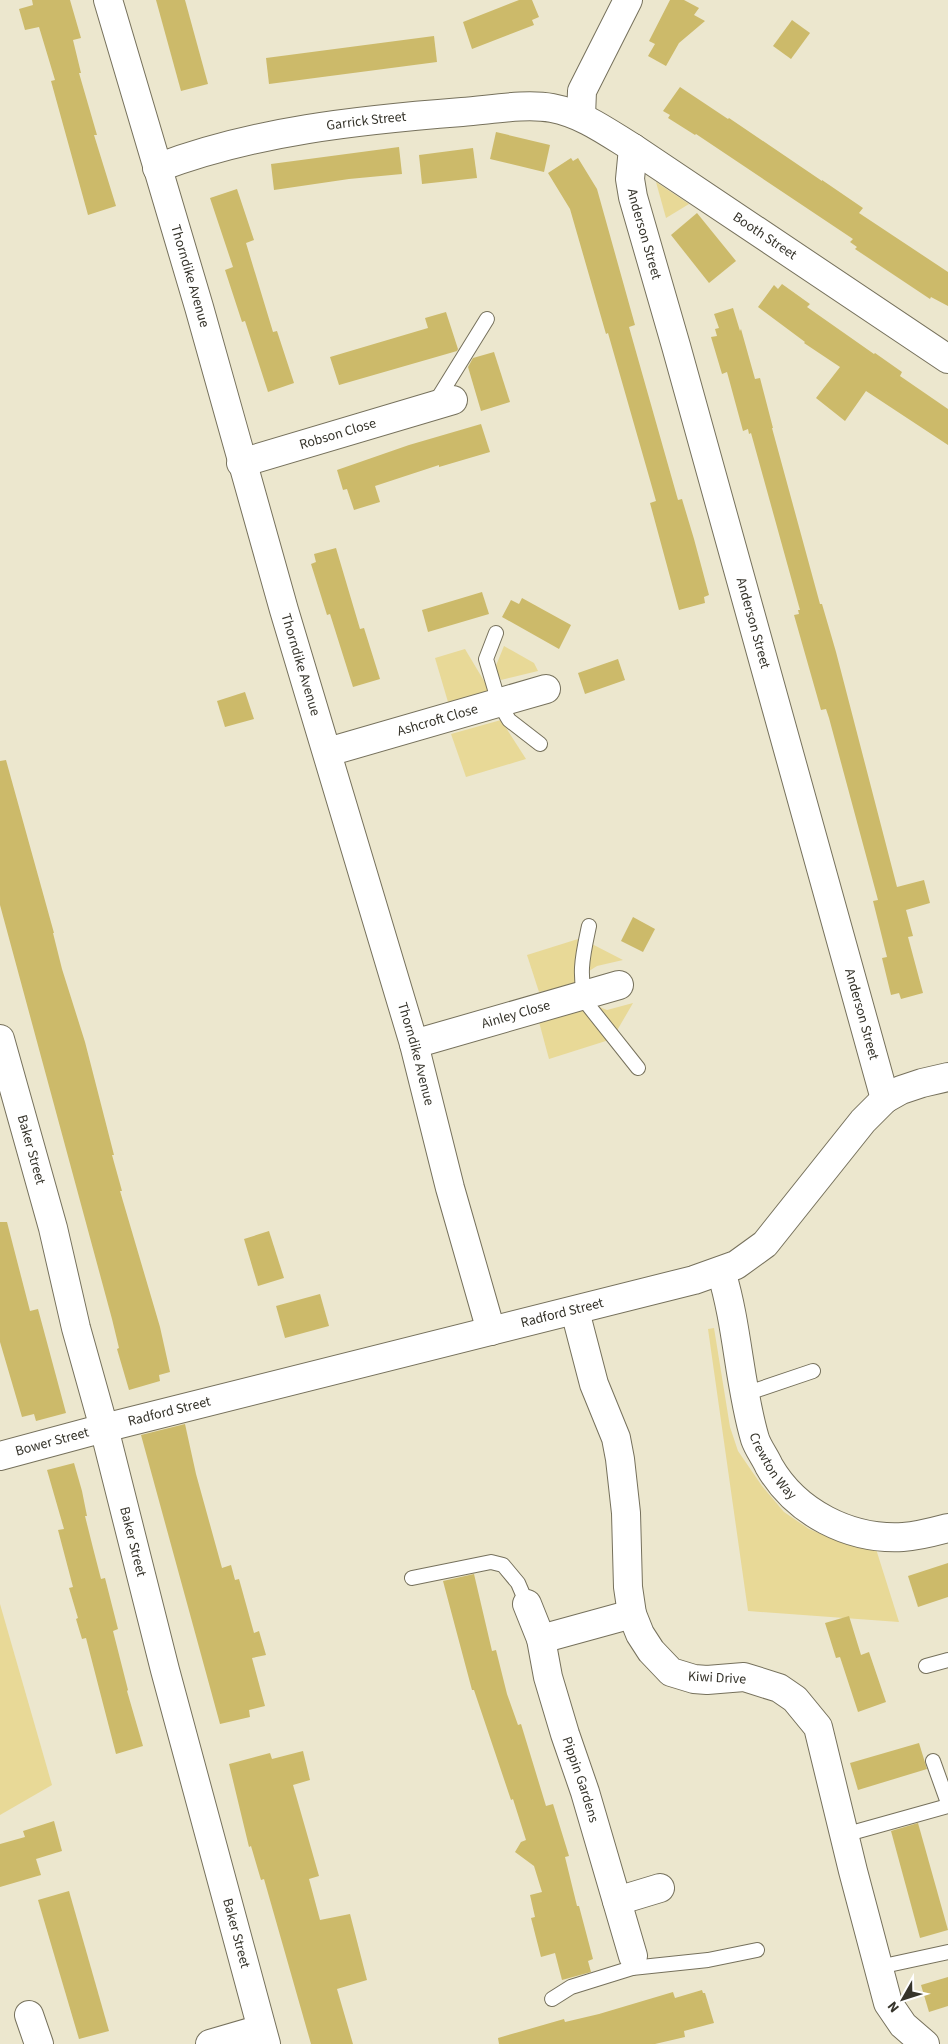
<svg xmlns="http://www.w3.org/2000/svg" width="948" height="2044" font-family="'Source Sans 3',sans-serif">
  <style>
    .green { fill: #e8d997 }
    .building { fill: #ccba6a }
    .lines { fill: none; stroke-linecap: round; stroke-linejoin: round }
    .lane-casing { stroke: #76715c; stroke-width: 16 }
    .street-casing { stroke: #76715c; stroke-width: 30 }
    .secondary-casing { stroke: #76715c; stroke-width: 30 }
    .lane { stroke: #fff; stroke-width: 14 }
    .street { stroke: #fff; stroke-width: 28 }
    .secondary { stroke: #fff; stroke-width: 28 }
    .labels { text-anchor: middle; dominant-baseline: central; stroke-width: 4; stroke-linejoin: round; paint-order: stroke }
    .street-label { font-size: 14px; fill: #36342b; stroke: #fff }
  </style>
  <rect width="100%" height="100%" fill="#ece7ce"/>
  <!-- green -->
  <g class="green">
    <path d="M656,182L689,204L666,218Z"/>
    <path d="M504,646L534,663L538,671L501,680L495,668Z"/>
    <path d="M465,649L490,691L448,702L435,658Z"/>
    <path d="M501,720L526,759L466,777L451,734Z"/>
    <path d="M578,939L575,984L539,992L527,955Z"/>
    <path d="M588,942L623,960L597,966L589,971Z"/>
    <path d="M633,1003L615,1034L594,1005L607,1010Z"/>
    <path d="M584,1008L609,1040L549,1059L539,1022Z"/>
    <path d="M714,1328L730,1427L738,1451L762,1486L784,1512L809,1529L843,1543L876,1549L899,1622L748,1611L708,1329Z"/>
    <path d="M0,1604L52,1785L0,1815Z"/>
  </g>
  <!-- building -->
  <g class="building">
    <path d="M32,0H70L81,38L73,40L81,73H79L97,135H94L116,206L88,215L51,81L55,80L39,27L25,30L19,9L33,5Z"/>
    <path d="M156,0H185L208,84L181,91Z"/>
    <path d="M519,0H532L539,17L532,20L534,25L472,49L463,22Z"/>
    <path d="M670,0H684L699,8L694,15L705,21L679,43L666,66L648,56L655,44L649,41Z"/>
    <path d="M792,20L810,33L791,59L773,46Z"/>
    <path d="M434,36L437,62L269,84L266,58Z"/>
    <path d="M680,87L728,119L729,118L822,181V180L863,208L859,213L948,272V306L931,297L930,299L855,249L857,247L850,242L853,239L696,134L695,135L668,118L670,115L663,111Z"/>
    <path d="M496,132L550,145L544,172L490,159Z"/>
    <path d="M399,147L402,174L349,179L274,190L271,164Z"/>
    <path d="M473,148L477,178L422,184L419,155Z"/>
    <path d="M571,158L573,161L578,158L597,189L635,325L629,327L678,500L682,499L694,539L709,595L704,597L705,603L679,610L650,503L656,501L608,333L606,334L570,209L548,173Z"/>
    <path d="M237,189L254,240L246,243L273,332L277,331L294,383L268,392L245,321L242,322L225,270L233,267L210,198Z"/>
    <path d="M697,213L736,261L709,283L671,235Z"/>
    <path d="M782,284L810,304L807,307L874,354L875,353L902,372L900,376L948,409V445L866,391L845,421L816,398L840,367L804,343L805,342L758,307L774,285L778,289Z"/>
    <path d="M733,308L740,331L741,329L755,379L760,378L773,428H772L820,604H822L836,652L897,887L924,880L930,903L906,910L913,936L908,937L923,993L901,999L899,993L891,995L882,958L887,957L873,901L878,900L829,718L826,709L821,710L794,615L799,614L798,610H800L751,433L749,434L748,429L743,431L727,372L722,374L711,337L717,336L715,329L719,328L714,314Z"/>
    <path d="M446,312L458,349L457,351L339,385L330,357L428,328L425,318Z"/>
    <path d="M494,352L510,402L481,411L468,367L473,358Z"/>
    <path d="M481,424L490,452L439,467V465L375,486L380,502L354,510L347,489L343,490L337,470L409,445Z"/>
    <path d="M336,548L360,629L364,628L380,679L353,687L330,614L327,615L311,564L316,562L314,554Z"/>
    <path d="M482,592L489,614L428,632L422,610Z"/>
    <path d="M522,598L571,625L559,649L502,617L511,600L519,604Z"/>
    <path d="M618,659L625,680L585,694L578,673Z"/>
    <path d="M245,692L254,719L225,727L217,701Z"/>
    <path d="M6,760L54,933H53L62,969L85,1042L114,1155H112L122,1191H120L160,1327L170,1372L159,1375L160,1381L129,1390L117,1349L119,1348L112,1319L0,905V761Z"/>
    <path d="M633,917L655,929L643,952L621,941Z"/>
    <path d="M0,1222H7L30,1311L38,1309L66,1413L36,1421L34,1414L22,1417L0,1342Z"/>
    <path d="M269,1231L284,1278L258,1286L244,1239Z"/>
    <path d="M320,1294L329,1326L285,1338L276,1306Z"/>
    <path d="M185,1424L196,1474L222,1568L231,1565L235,1580L239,1579L254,1633L259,1631L266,1655L252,1658L265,1706L249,1710L250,1717L220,1724L141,1435Z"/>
    <path d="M74,1463L82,1491L87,1516H85L93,1548L101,1579L105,1578L118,1629L113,1631L128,1690L127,1691L143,1746L116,1754L86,1638L82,1639L76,1619L78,1618L69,1588L73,1587L58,1530L64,1529L47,1470Z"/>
    <path d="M948,1563V1597L918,1607L908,1576Z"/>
    <path d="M474,1574L492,1651L496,1650L507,1694L518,1725L521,1724L546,1806L553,1804L569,1856L565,1857L577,1906H579L593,1959L588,1961L591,1972L562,1980L555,1953L541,1957L531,1918L535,1917L530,1895L542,1892L534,1866L515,1852L521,1842L526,1840L513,1799L511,1800L474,1690H472L443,1581Z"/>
    <path d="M849,1616L861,1655L869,1652L886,1702L858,1712L840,1657L836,1658L825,1623Z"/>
    <path d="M919,1743L927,1769L858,1790L850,1763Z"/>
    <path d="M303,1751L310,1780L293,1785L319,1876L309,1879L320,1920L350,1914L367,1980L337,1989L353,2044H311L264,1879L261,1880L251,1846L249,1847L229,1764L270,1753L272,1759Z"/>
    <path d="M54,1821L62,1851L36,1859L41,1875L0,1887V1844L25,1837L23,1831Z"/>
    <path d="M918,1823L948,1930L920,1938L891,1831Z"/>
    <path d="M69,1891L109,2031L79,2039L38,1900Z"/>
    <path d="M948,1977V2006L929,2012L921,1985Z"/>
    <path d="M702,1990L703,1993H705L714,2023L684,2031L685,2037L655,2044H499L498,2038L564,2019L565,2022L599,2014L673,1992L675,1998Z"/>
  </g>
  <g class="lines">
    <!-- lane casing -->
    <g class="lane-casing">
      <g id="lane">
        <path d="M435,403L487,319"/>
        <path d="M496,633L486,659L499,703L509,720L540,744"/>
        <path d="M589,926C583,954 577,977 588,1005L638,1068"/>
        <path d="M745,1394L813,1371"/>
        <path d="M412,1578L491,1562L503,1565L518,1583L527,1604"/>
        <path d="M926,1666L948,1660"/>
        <path d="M933,1761L948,1803"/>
        <path d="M844,1835L948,1806"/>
        <path d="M879,1967L948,1952"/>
        <path d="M632,1968L708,1960L757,1950"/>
        <path d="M552,1999L571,1987L632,1968L633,1960"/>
      </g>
    </g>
    <!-- street casing -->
    <g class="street-casing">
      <g id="street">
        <path id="s1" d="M108,0L199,307L284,610L414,1044L450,1188L491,1331"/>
        <path d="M581,116L582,91L628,0"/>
        <path id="s2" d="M633,148L630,179L633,197L676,346L885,1099"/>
        <path id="s3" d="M157,168C254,131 359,120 462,112C490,110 525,103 552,108C583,114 607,132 633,148L948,359"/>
        <path id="s4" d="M241,463L453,400"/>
        <path id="s5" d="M328,752L546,689"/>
        <path id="s6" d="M0,1039L53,1228L76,1328L104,1428L165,1670L266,2044"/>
        <path id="s7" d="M414,1044L619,985"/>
        <path id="s8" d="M721,1271C738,1326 739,1385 755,1439C758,1448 765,1457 769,1466C796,1513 850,1540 903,1537C919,1536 933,1532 948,1528"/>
        <path d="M575,1311L594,1384L616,1438L620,1459L626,1513L628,1587L632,1614L640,1634L651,1651L671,1672L694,1679L707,1680L744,1677L779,1688L795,1699L818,1727L853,1871L888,2003L903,2025L925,2044"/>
        <path id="s9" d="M527,1604L541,1639L548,1677L565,1734L585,1792L633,1956"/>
        <path d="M541,1639L632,1614"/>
        <path d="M617,1901L660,1888"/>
        <path d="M29,2015L39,2044"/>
        <path d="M210,2044L261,2029"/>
      </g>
    </g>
    <!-- secondary casing -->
    <g class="secondary-casing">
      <g id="secondary">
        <path id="s10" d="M0,1456L104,1428L694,1280L736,1265L765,1244L863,1121L885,1099L901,1090L922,1083L948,1077"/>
      </g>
    </g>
    <!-- lane -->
    <use href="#lane" class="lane"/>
    <!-- street -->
    <use href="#street" class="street"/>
    <!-- secondary -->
    <use href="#secondary" class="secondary"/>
  </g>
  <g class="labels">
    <!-- street labels -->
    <g class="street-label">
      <text stroke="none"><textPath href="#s3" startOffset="215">Garrick Street</textPath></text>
      <text stroke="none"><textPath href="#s2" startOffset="88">Anderson Street</textPath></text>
      <text stroke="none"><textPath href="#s3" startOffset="651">Booth Street</textPath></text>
      <text stroke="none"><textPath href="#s1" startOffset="288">Thorndike Avenue</textPath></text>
      <text stroke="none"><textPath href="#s4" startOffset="101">Robson Close</textPath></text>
      <text stroke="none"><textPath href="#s2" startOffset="492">Anderson Street</textPath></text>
      <text stroke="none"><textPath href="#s1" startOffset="692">Thorndike Avenue</textPath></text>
      <text stroke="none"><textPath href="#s5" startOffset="114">Ashcroft Close</textPath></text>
      <text stroke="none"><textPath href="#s2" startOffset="898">Anderson Street</textPath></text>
      <text stroke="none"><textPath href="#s7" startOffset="106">Ainley Close</textPath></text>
      <text stroke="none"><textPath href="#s1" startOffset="1098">Thorndike Avenue</textPath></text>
      <text stroke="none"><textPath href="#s6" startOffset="115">Baker Street</textPath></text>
      <text stroke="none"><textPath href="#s10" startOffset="580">Radford Street</textPath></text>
      <text stroke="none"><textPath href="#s10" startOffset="175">Radford Street</textPath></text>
      <text stroke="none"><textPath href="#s10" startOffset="54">Bower Street</textPath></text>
      <text stroke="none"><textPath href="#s8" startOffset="204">Crewton Way</textPath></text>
      <text stroke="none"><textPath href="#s6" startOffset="520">Baker Street</textPath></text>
      <text transform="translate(717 1678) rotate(3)">Kiwi Drive</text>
      <text stroke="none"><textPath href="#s9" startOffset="184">Pippin Gardens</textPath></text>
      <text stroke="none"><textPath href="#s6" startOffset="925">Baker Street</textPath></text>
    </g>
  </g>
  <!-- north arrow -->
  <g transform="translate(903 1999) rotate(231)" stroke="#ffffff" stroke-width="4" paint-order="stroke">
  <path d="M0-4L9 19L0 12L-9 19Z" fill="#36342b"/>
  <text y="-8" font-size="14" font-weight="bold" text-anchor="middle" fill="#36342b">N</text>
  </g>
</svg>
